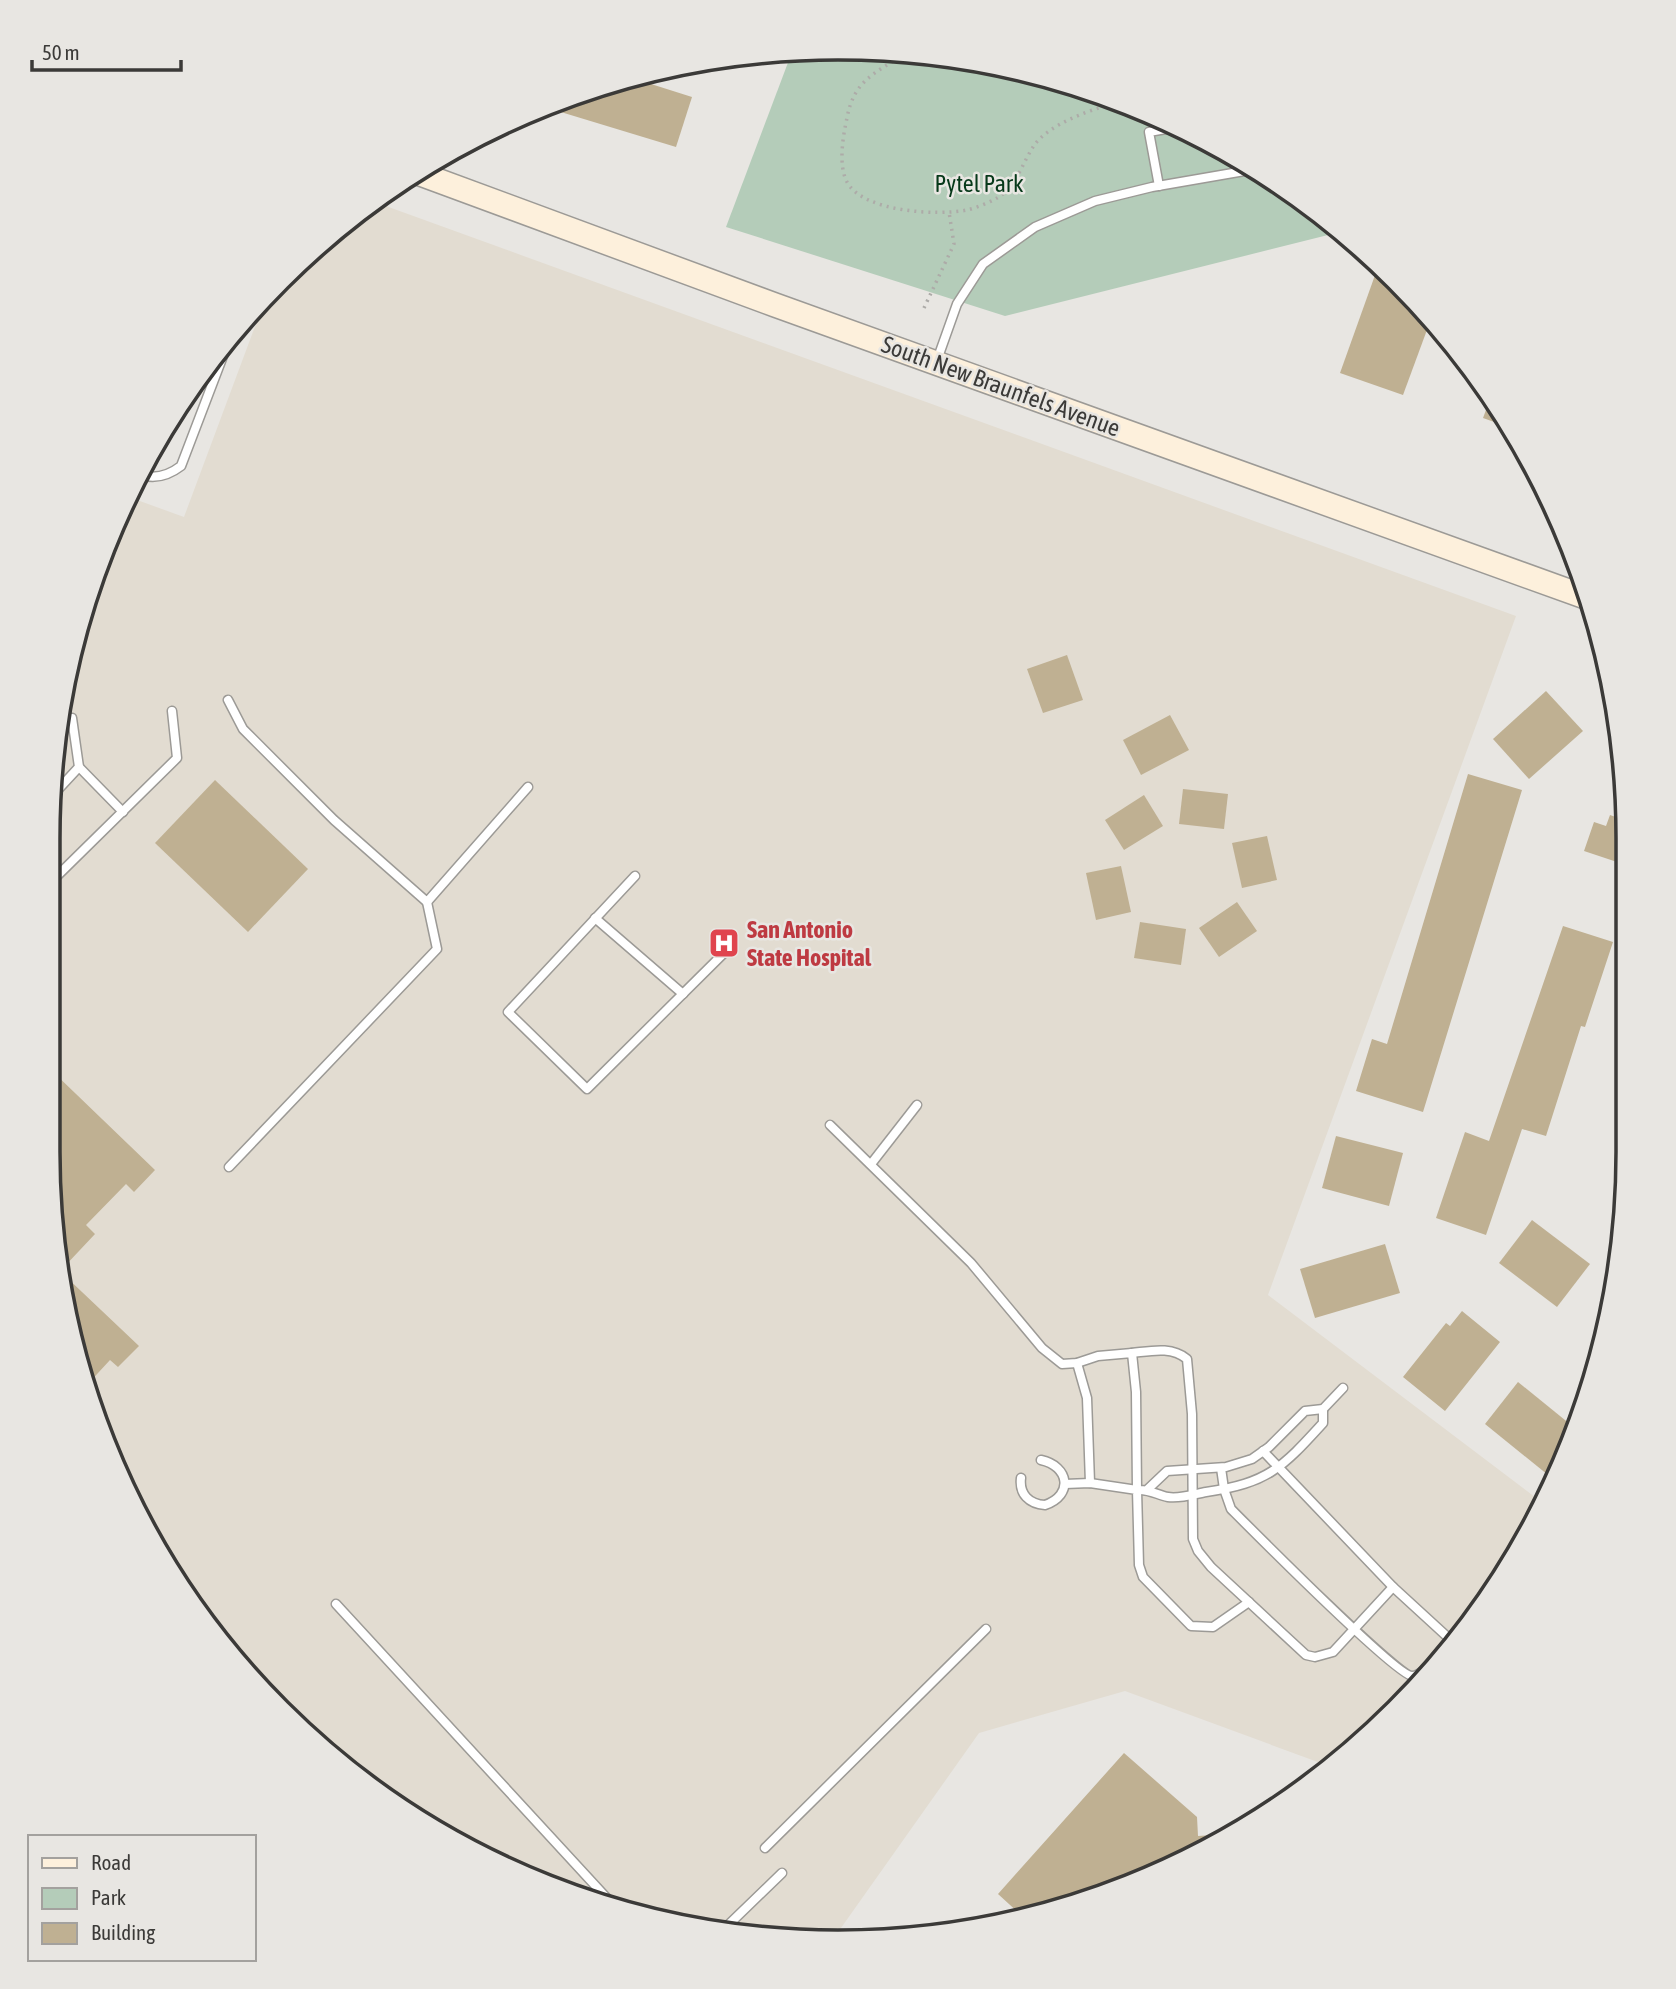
<svg xmlns="http://www.w3.org/2000/svg" width="1676" height="1989" font-family="'Asap Condensed',sans-serif">
  <style>
    .built { fill: #e2dcd1 }
    .green { fill: #b4ccb9 }
    .building { fill: #bfb092 }
    .lines { fill: none; stroke-linecap: round; stroke-linejoin: round }
    .lane-casing { stroke: #9c9a96; stroke-width: 11 }
    .secondary-casing { stroke: #9c9a96; stroke-width: 26 }
    .path { stroke: #adaba8; stroke-width: 3.5; stroke-dasharray: 2 5; stroke-linecap: butt }
    .lane { stroke: #fff; stroke-width: 8 }
    .secondary { stroke: #fdf0dc; stroke-width: 23 }
    .labels { text-anchor: middle; dominant-baseline: central; stroke-width: 5; stroke-linejoin: round; paint-order: stroke }
    .park-label { font-size: 24px; fill: #07391a; stroke: #e8e6e2 }
    .street-label { font-size: 24px; fill: #3b3a38; stroke: #e8e6e2 }
    .health-label { font-size: 24px; font-weight: bold; fill: #be3a42; stroke: #e8e6e2; text-anchor: start }
    .rim { fill: none; stroke: #3b3a38; stroke-width: 3.5 }
  </style>
  <rect width="100%" height="100%" fill="#e8e6e2"/>
  <!-- built -->
  <path class="built" d="M372,201L1516,616L1268,1295L1543,1503L1523,1547L1432,1673L1326,1765L1125,1691L979,1733L836,1935H735L583,1900L398,1808L244,1673L129,1501L74,1355L47,1151L54,735L74,633L126,496L184,517L266,297L316,244Z"/>
  <!-- green -->
  <path class="green" d="M838,47L993,63L1141,108L1278,181L1340,232L1005,316L726,227L792,52Z"/>
  <!-- building -->
  <g class="building">
    <path d="M632,78L692,97L676,147L541,106Z"/>
    <path d="M1379,264L1397,279L1431,319L1403,395L1340,373Z"/>
    <path d="M1492,394L1496,399L1511,428L1483,418Z"/>
    <path d="M1067,655L1083,700L1043,713L1027,669Z"/>
    <path d="M1546,691L1583,731L1529,779L1493,739Z"/>
    <path d="M1170,715L1189,750L1141,775L1123,740Z"/>
    <path d="M1468,774L1522,790L1423,1112L1356,1091L1372,1039L1387,1044Z"/>
    <path d="M215,780L308,869L248,932L155,843Z"/>
    <path d="M1183,789L1228,794L1224,829L1179,824Z"/>
    <path d="M1144,795L1163,826L1124,850L1105,820Z"/>
    <path d="M1610,815L1627,821L1629,866L1584,851L1594,822L1606,826Z"/>
    <path d="M1267,836L1277,880L1242,888L1232,843Z"/>
    <path d="M1121,866L1131,912L1096,920L1086,873Z"/>
    <path d="M1237,902L1257,931L1219,957L1199,928Z"/>
    <path d="M1140,922L1186,929L1181,965L1134,958Z"/>
    <path d="M1563,926L1613,942L1585,1027L1581,1026L1546,1136L1522,1129L1486,1235L1436,1218L1465,1132L1489,1141Z"/>
    <path d="M49,1068L155,1170L134,1192L126,1184L86,1225L95,1234L63,1268L47,1151Z"/>
    <path d="M1336,1136L1403,1153L1389,1206L1322,1188Z"/>
    <path d="M1532,1220L1590,1264L1557,1307L1499,1263Z"/>
    <path d="M1385,1244L1400,1293L1315,1318L1300,1269Z"/>
    <path d="M63,1274L139,1346L118,1367L110,1360L86,1386L74,1355Z"/>
    <path d="M1462,1311L1500,1342L1445,1411L1403,1377L1446,1323L1450,1326Z"/>
    <path d="M1518,1382L1576,1429L1553,1479L1485,1424Z"/>
    <path d="M1124,1753L1197,1817L1198,1836L1229,1834L1140,1882L1020,1914L998,1894Z"/>
  </g>
  <g class="lines">
    <!-- lane casing -->
    <g class="lane-casing">
      <g id="lane">
        <path d="M1159,186L1149,132L1177,127"/>
        <path d="M936,363L957,304L983,264L1035,227L1095,201L1152,187L1256,169"/>
        <path d="M138,474C154,480 168,476 181,466L231,335"/>
        <path d="M228,700L243,729L334,820L427,902L528,787"/>
        <path d="M79,767L123,812"/>
        <path d="M53,795L79,767L72,718"/>
        <path d="M635,876L508,1012L587,1089L726,951"/>
        <path d="M52,881L177,758L172,711"/>
        <path d="M595,918L683,994"/>
        <path d="M830,1125L971,1263L1042,1348L1062,1364L1077,1363L1098,1356L1132,1353L1136,1392L1137,1490C1150,1489 1157,1495 1168,1497C1180,1499 1195,1494 1206,1492C1268,1483 1282,1468 1323,1423V1409"/>
        <path d="M871,1164L917,1105"/>
        <path d="M229,1167L437,949L427,902"/>
        <path d="M1132,1353C1151,1351 1171,1346 1187,1359L1192,1414L1193,1539L1198,1551L1211,1567L1306,1655L1315,1657L1333,1652L1393,1587L1453,1642C1445,1650 1422,1676 1412,1676C1397,1676 1253,1531 1231,1509L1224,1489L1221,1468"/>
        <path d="M1077,1363L1087,1398L1090,1483"/>
        <path d="M1263,1451L1393,1587"/>
        <path d="M1021,1478C1019,1494 1029,1504 1045,1505C1074,1495 1069,1466 1041,1460"/>
        <path d="M1065,1484L1090,1483L1137,1490L1139,1565L1143,1577L1191,1626L1213,1627L1249,1602"/>
        <path d="M1148,1489L1167,1471L1226,1467L1252,1459L1269,1447L1305,1411L1323,1409L1343,1388"/>
        <path d="M336,1604L615,1907"/>
        <path d="M765,1848L986,1629"/>
        <path d="M721,1932L782,1873"/>
      </g>
    </g>
    <!-- secondary casing -->
    <g class="secondary-casing">
      <path id="secondary" d="M415,172L775,305L1588,598"/>
    </g>
    <!-- path -->
    <g class="path">
      <path d="M905,54C875,73 854,80 847,118C843,136 838,165 847,182C863,212 937,216 967,210C976,208 988,203 997,198C1016,187 1022,164 1033,147C1047,124 1096,107 1122,102"/>
      <path d="M924,308L954,244L949,212"/>
    </g>
    <!-- lane -->
    <use href="#lane" class="lane"/>
    <!-- secondary -->
    <use href="#secondary" class="secondary"/>
  </g>
  <!-- icons -->
  <defs>
    <g id="hospital-square" transform="scale(1.575)"><rect x="-9" y="-9" width="18" height="18" rx="4" fill="#e0444e" stroke="#e8e6e2"/><path d="M-5-5h3v3.5h4V-5h3V5h-3V1.5h-4V5h-3Z" fill="#fff"/></g>
  </defs>
  <g fill-rule="evenodd">
    <use href="#hospital-square" x="724" y="943"/>
  </g>
  <g class="labels">
    <!-- park labels -->
    <g class="park-label">
      <text x="979" y="183">Pytel Park</text>
    </g>
    <!-- street labels -->
    <g class="street-label">
      <text transform="translate(1001 386) rotate(20)">South New Braunfels Avenue</text>
    </g>
    <!-- health labels -->
    <g class="health-label">
      <text x="747" y="929">San Antonio<tspan x="747" dy="28">State Hospital</tspan></text>
    </g>
  </g>
  <!-- crop -->
  <path d="M0 0H1676V1989H0ZM838 60H838A778 778 0 0 1 1616 838V1152A778 778 0 0 1 838 1930H838A778 778 0 0 1 60 1152V838A778 778 0 0 1 838 60Z" fill="#e8e6e2" fill-rule="evenodd"/>
  <path class="rim" d="M838 60H838A778 778 0 0 1 1616 838V1152A778 778 0 0 1 838 1930H838A778 778 0 0 1 60 1152V838A778 778 0 0 1 838 60Z"/>
  <!-- legend -->
  <rect x="28" y="1835" width="228" height="126" fill="#e8e6e2" stroke="#a3a19e" stroke-width="2"/>
  <rect x="42" y="1858" width="35" height="10" fill="#fdf0dc" stroke="#a3a19e" stroke-width="2"/>
  <text x="91" y="1870" font-size="21" fill="#3b3a38">Road</text>
  <rect x="42" y="1888" width="35" height="21" fill="#b4ccb9" stroke="#a3a19e" stroke-width="2"/>
  <text x="91" y="1905" font-size="21" fill="#3b3a38">Park</text>
  <rect x="42" y="1923" width="35" height="21" fill="#bfb092" stroke="#a3a19e" stroke-width="2"/>
  <text x="91" y="1940" font-size="21" fill="#3b3a38">Building</text>
  <!-- scale -->
  <path d="M32 60v10h149v-10" fill="none" stroke="#3b3a38" stroke-width="3.5"/>
  <text x="42" y="60" font-size="21" fill="#3b3a38" stroke="#e8e6e2" stroke-width="5" paint-order="stroke">50 m</text>
</svg>
